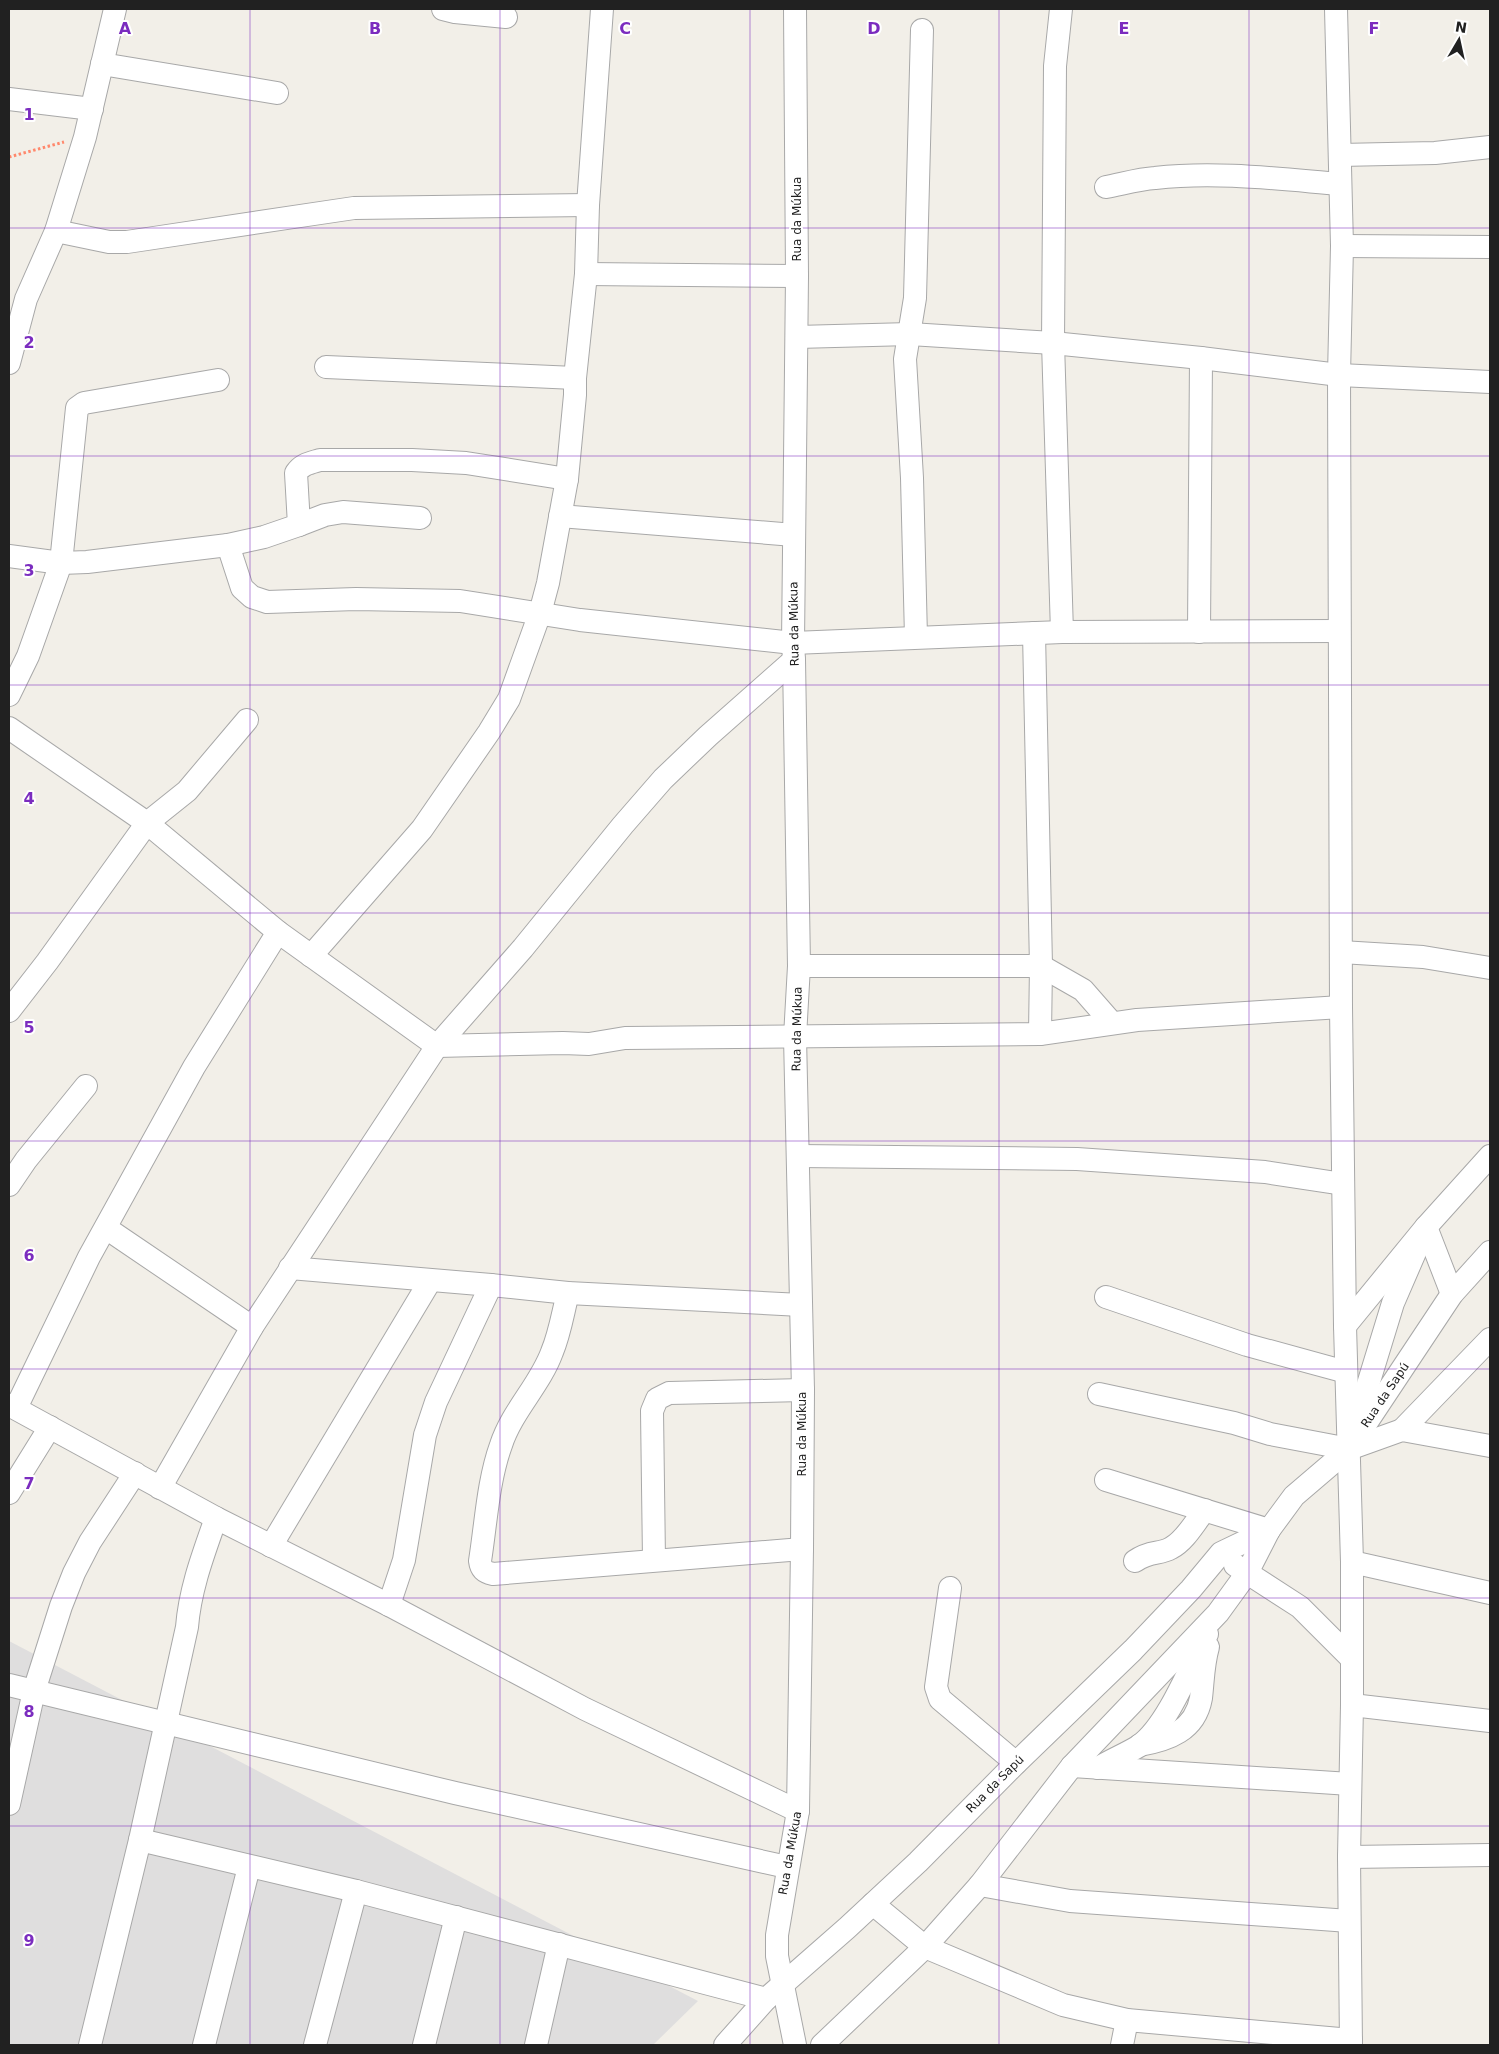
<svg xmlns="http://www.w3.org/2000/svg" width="1499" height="2054" font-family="'DejaVu Sans',sans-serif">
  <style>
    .residential { fill: #dfdede }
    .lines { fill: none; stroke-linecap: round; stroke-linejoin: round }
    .minor-casing { stroke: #a8a8a8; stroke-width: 24 }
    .path { stroke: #ff886c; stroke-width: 3; stroke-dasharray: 2.5 2.5; stroke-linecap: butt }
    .minor { stroke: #fff; stroke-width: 22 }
    .grid { fill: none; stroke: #7b2cbf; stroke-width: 1; stroke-opacity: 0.55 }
    .labels { text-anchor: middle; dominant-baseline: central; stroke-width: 4; stroke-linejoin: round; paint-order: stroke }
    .street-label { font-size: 12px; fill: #212121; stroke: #fff }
    .grid-label { font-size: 16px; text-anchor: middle; font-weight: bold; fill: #7b2cbf; stroke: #fff; stroke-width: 4; stroke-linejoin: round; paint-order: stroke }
  </style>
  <rect width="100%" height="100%" fill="#f2efe8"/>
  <!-- residential -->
  <path class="residential" d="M9,1641L698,2001L653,2045H9Z"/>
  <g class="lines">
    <!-- minor casing -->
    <g class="minor-casing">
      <g id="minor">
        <path d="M443,9L455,12L506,17"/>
        <path d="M795,9L797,276L793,643L794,660L799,966L795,1037L803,1390L802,1549L798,1811L777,1935V1956L795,2045"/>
        <path d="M1061,9L1055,66L1053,343L1062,632"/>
        <path d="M1336,9L1342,246L1339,375L1341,1007L1345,1326L1352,1562V1705L1349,1857L1351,2045"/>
        <path d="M102,64L277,93"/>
        <path d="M9,99L92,109"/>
        <path d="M1340,155L1435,153L1490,147"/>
        <path d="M1106,187C1122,184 1139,179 1155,178C1216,171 1279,179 1340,184"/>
        <path d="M56,231L109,242H127L354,208L588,205"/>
        <path d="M1342,246L1490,247"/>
        <path d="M586,274L797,276"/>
        <path d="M797,337L910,334L1053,343L1201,358L1339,375L1490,382"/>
        <path d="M9,363L26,299L56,231L85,137L115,9"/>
        <path d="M326,367L575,378"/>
        <path d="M560,516L794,535"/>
        <path d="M299,525L325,515L343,512L420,518"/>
        <path d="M228,545L242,588L252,597L267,602L356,599L460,601L580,620L793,643L1062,632L1339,631"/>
        <path d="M9,556L61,563L87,562L228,545L264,537L299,525L296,473C302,464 310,463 320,460H412L466,463L567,479"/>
        <path d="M1199,632L1201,358"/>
        <path d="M1034,633L1041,966L1040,1034"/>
        <path d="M916,637L912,478L905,359L915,298L922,30"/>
        <path d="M9,695L28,656L61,563L77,408L84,403L218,380"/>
        <path d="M9,728L147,823L278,932L437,1046L563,1043L589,1044L625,1038L1040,1034L1137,1020L1341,1007"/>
        <path d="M1341,952L1423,957L1490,968"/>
        <path d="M311,956L422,829L489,732L509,699L540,613L548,583L567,479L575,395V378L586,274L588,205L602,9"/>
        <path d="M799,966H1041L1083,990L1111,1022"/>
        <path d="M9,1011L47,962L147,823L187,791L247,720"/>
        <path d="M798,1156L1077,1159L1265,1172L1343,1184"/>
        <path d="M9,1185L26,1160L86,1086"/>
        <path d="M106,1228L252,1327"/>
        <path d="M290,1268L491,1285L568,1293L801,1305"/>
        <path d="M568,1293C563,1312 560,1333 552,1352C540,1385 512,1411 501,1445C488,1481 486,1523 480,1561C481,1569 484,1572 493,1574L802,1549"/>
        <path d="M1106,1297L1247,1345L1346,1372"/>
        <path d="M1345,1326L1426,1227L1452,1294"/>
        <path d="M1099,1394L1234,1423L1270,1434L1349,1449L1402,1430L1490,1446"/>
        <path d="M9,1405L216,1518L389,1605L585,1709L798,1811"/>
        <path d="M16,1408L89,1257L194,1067L278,932"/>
        <path d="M1355,1427L1393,1303L1426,1227L1490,1156"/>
        <path d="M1402,1430L1490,1339"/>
        <path d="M1106,1480L1269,1530"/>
        <path d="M160,1488L252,1327L437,1046L523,948L623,825L663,779L708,736L794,660"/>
        <path d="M9,1493L50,1427"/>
        <path d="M271,1546L430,1281"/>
        <path d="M654,1560L652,1411L657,1399L669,1393L803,1390"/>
        <path d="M1135,1561C1151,1550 1159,1555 1171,1548C1185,1541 1195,1522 1205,1510"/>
        <path d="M1352,1562L1490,1593"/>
        <path d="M1235,1565L1300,1607L1352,1659"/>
        <path d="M950,1588L936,1687L940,1699L1016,1763"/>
        <path d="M389,1605L404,1560L425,1435L436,1402L491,1285"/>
        <path d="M9,1685L455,1793L787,1867"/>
        <path d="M1352,1705L1490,1721"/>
        <path d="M1140,1745C1168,1740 1195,1731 1201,1698C1203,1681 1203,1664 1208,1647"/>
        <path d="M1072,1766L1350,1784"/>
        <path d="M1098,1768C1111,1760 1126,1754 1139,1746C1167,1727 1191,1665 1207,1634"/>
        <path d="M9,1804L34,1691L61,1606L74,1573L90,1542L135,1473"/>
        <path d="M140,1840L356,1891L766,1999"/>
        <path d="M1349,1857L1490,1855"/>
        <path d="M980,1885L1070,1901L1349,1921"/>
        <path d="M873,1904L925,1947L1063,2005L1127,2020L1351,2040"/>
        <path d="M90,2045L140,1840L187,1627C190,1589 203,1555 216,1518"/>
        <path d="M204,2045L249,1867"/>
        <path d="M315,2045L356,1891"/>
        <path d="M424,2045L456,1917"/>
        <path d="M536,2045L559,1944"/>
        <path d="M725,2045L766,1999L847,1928L918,1862L1016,1763L1133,1650L1191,1589L1221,1553L1269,1530"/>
        <path d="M822,2045L925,1947L980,1885L1072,1766L1218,1613L1247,1573L1269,1530L1294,1496L1349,1449L1452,1294L1490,1252"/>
        <path d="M1122,2045L1127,2020"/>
      </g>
    </g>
    <!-- path -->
    <path class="path" d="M9,157L64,142"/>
    <!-- minor -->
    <use href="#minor" class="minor"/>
  </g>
  <!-- grid -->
  <path class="grid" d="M250,9V2045M500,9V2045M750,9V2045M999,9V2045M1249,9V2045M9,228H1490M9,456H1490M9,685H1490M9,913H1490M9,1141H1490M9,1369H1490M9,1598H1490M9,1826H1490"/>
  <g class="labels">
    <!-- street labels -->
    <g class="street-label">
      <text transform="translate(797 219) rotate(-90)">Rua da Múkua</text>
      <text transform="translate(794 624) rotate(-91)">Rua da Múkua</text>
      <text transform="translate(797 1029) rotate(-89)">Rua da Múkua</text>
      <text transform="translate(1385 1395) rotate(-56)">Rua da Sapú</text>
      <text transform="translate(802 1434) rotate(-90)">Rua da Múkua</text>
      <text transform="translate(995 1784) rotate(-45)">Rua da Sapú</text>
      <text transform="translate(790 1853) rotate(-80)">Rua da Múkua</text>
    </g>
  </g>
  <g class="grid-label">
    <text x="125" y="34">A</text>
    <text x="375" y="34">B</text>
    <text x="625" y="34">C</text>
    <text x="874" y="34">D</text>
    <text x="1124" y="34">E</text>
    <text x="1374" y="34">F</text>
    <text x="29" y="120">1</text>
    <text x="29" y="348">2</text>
    <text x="29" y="576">3</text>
    <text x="29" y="804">4</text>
    <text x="29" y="1033">5</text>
    <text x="29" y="1261">6</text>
    <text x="29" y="1489">7</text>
    <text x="29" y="1717">8</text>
    <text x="29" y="1946">9</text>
  </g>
  <!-- border -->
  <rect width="1499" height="2054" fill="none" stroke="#212121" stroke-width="20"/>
  <!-- north arrow -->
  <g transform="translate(1459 40) rotate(9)" stroke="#ffffff" stroke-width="4" paint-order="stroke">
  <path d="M0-4L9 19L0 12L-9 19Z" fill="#212121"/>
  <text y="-8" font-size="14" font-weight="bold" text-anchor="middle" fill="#212121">N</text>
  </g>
</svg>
